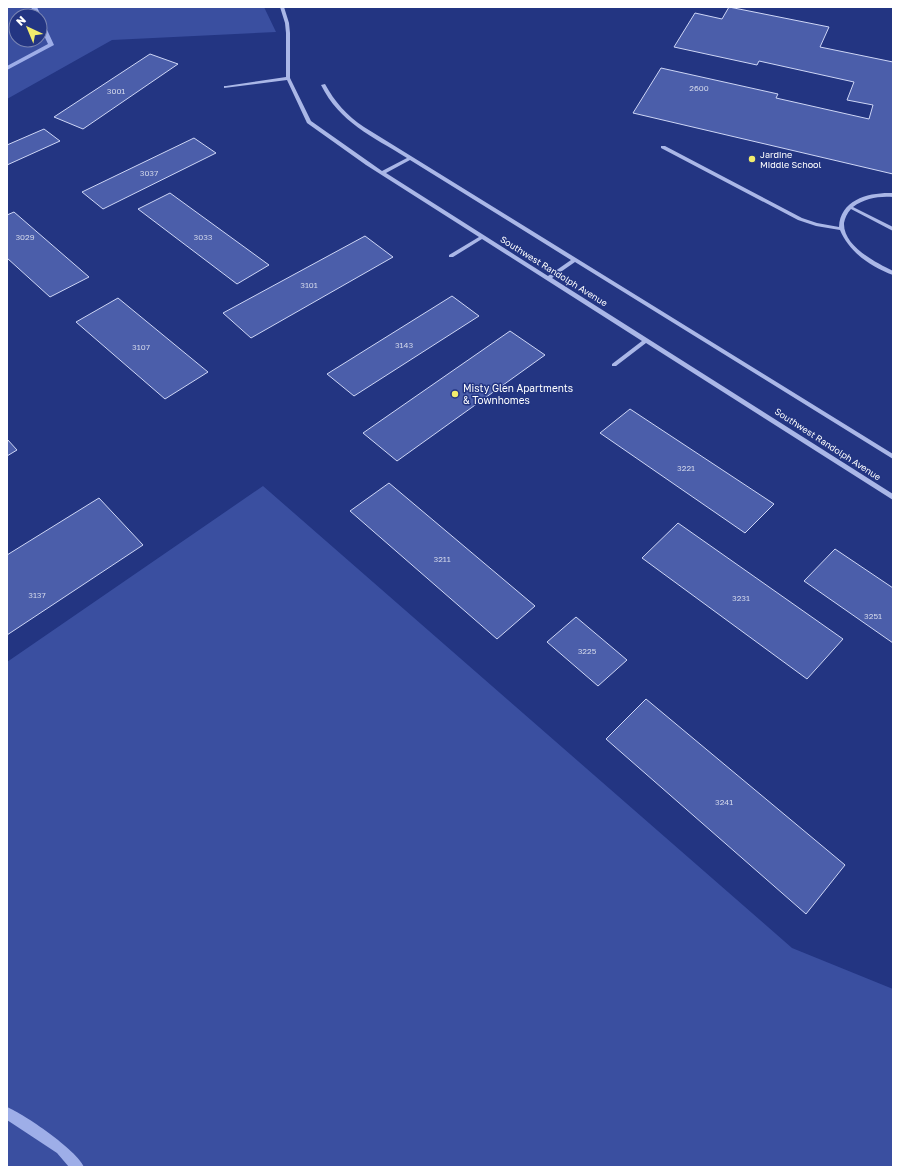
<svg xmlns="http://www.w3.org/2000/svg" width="900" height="1174" font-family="'Golos Text',sans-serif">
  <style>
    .green { fill: #3a4fa0; fill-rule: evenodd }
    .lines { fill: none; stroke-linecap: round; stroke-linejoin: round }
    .stream { fill: #9eaee8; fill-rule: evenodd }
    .building { fill: #4b5eaa; stroke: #ced6f6 }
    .minor { fill: #aab7e7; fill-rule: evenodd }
    .poi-dot { fill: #f2ed6d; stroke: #233582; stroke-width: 1.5 }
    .labels { text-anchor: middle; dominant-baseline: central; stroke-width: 3; stroke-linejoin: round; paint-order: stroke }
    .number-label { font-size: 8px; fill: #d2d7ea }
    .far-poi-label { font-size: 9px; fill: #fff; stroke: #233582; text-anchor: start }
    .far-street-label { font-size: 9px; fill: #fff; stroke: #233582 }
    .poi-label { font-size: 10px; fill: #fff; stroke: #233582; text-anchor: start }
  </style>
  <rect width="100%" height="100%" fill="#233582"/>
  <!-- green -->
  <g class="green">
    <path d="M7,7H264L276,32L112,40L7,99ZM16,16H40V40H16Z"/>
    <path d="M263,486L792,948L893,989V1167H7V662Z"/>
  </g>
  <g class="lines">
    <!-- stream -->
    <g class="stream">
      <path d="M31,7H37L41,16L40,17L35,16Z"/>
      <path d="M40,19L43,21L54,45L7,70V66L48,44L40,27Z"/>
      <path d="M7,1107C24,1114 77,1150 84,1167H69L57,1153L7,1120Z"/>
    </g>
  </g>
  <!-- building -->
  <g class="building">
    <path d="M729,7L829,27L820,47L893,62V174L633,113L661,68L778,94L776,98L869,119L873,105L847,100L854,82L759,61L757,65L674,47L695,13L722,19Z"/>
    <path d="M150,54L178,64L83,129L54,117Z"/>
    <path d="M44,129L60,141L7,165V145Z"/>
    <path d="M194,138L216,153L103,209L82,192Z"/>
    <path d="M170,193L269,265L237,284L138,209Z"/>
    <path d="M14,212L89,277L50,297L7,258V215Z"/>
    <path d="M365,236L393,257L251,338L223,313Z"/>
    <path d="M452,296L479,316L354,396L327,374Z"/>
    <path d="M118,298L208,372L165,399L76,322Z"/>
    <path d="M510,331L545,355L397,461L363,433Z"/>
    <path d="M630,409L774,504L745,533L600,433Z"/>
    <path d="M7,439L17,450L7,456Z"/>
    <path d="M389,483L535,606L497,639L350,511Z"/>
    <path d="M99,498L143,545L7,635V555Z"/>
    <path d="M678,523L843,639L807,679L642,558Z"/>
    <path d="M835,549L893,588V643L804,581Z"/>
    <path d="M576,617L627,660L598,686L547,642Z"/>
    <path d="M646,699L845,865L806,914L606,739Z"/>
  </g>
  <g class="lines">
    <!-- minor -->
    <g class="minor">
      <path d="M280,7H284L289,23L290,33V78L311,121L382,171L407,158C372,136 340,123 321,85L325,84C335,102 346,115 364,127L893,454V459L575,262L552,278L893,494V500L646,343L616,366H612V364L642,341L482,239L453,257H449V255L479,237L366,165L307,123L287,80L224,88V86H226L286,77V33L285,23ZM410,160L571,260L548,276L386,173Z"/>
      <path d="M661,146H665L802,218L817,223L839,227C840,199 870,192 893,193V197C879,196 865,198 853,207L893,227V231L851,209C847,213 845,218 844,223C843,246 875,262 893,271V275C871,267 849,252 840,230L816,226L798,220L661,148Z"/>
    </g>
  </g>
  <!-- markers -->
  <g class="poi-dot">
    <circle cx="752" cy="159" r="4"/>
    <circle cx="455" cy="394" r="4"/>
  </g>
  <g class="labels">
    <!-- number labels -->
    <g class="number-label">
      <text x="699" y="88">2600</text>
      <text x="116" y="91">3001</text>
      <text x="149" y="173">3037</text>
      <text x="25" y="237">3029</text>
      <text x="203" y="237">3033</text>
      <text x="309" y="285">3101</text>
      <text x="404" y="345">3143</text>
      <text x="141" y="347">3107</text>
      <text x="686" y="468">3221</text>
      <text x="442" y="559">3211</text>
      <text x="37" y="595">3137</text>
      <text x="741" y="598">3231</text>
      <text x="873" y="616">3251</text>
      <text x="587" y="651">3225</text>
      <text x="724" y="802">3241</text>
    </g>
    <!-- far-poi labels -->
    <g class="far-poi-label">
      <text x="760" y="154">Jardine<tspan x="760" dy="10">Middle School</tspan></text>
    </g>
    <!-- far-street labels -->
    <g class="far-street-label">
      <text transform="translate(554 271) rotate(32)">Southwest Randolph Avenue</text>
      <text transform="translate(828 444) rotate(33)">Southwest Randolph Avenue</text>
    </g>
    <!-- poi labels -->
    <g class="poi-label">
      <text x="463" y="388">Misty Glen Apartments<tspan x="463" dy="12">&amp; Townhomes</tspan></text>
    </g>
  </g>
  <!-- border -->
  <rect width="900" height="1174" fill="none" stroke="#ffffff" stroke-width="16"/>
  <!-- north arrow -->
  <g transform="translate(28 28) rotate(316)"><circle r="19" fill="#233582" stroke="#7b86b4"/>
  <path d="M0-3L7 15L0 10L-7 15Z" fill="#f2ed6d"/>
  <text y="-6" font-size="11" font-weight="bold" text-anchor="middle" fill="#ffffff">N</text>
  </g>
</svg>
